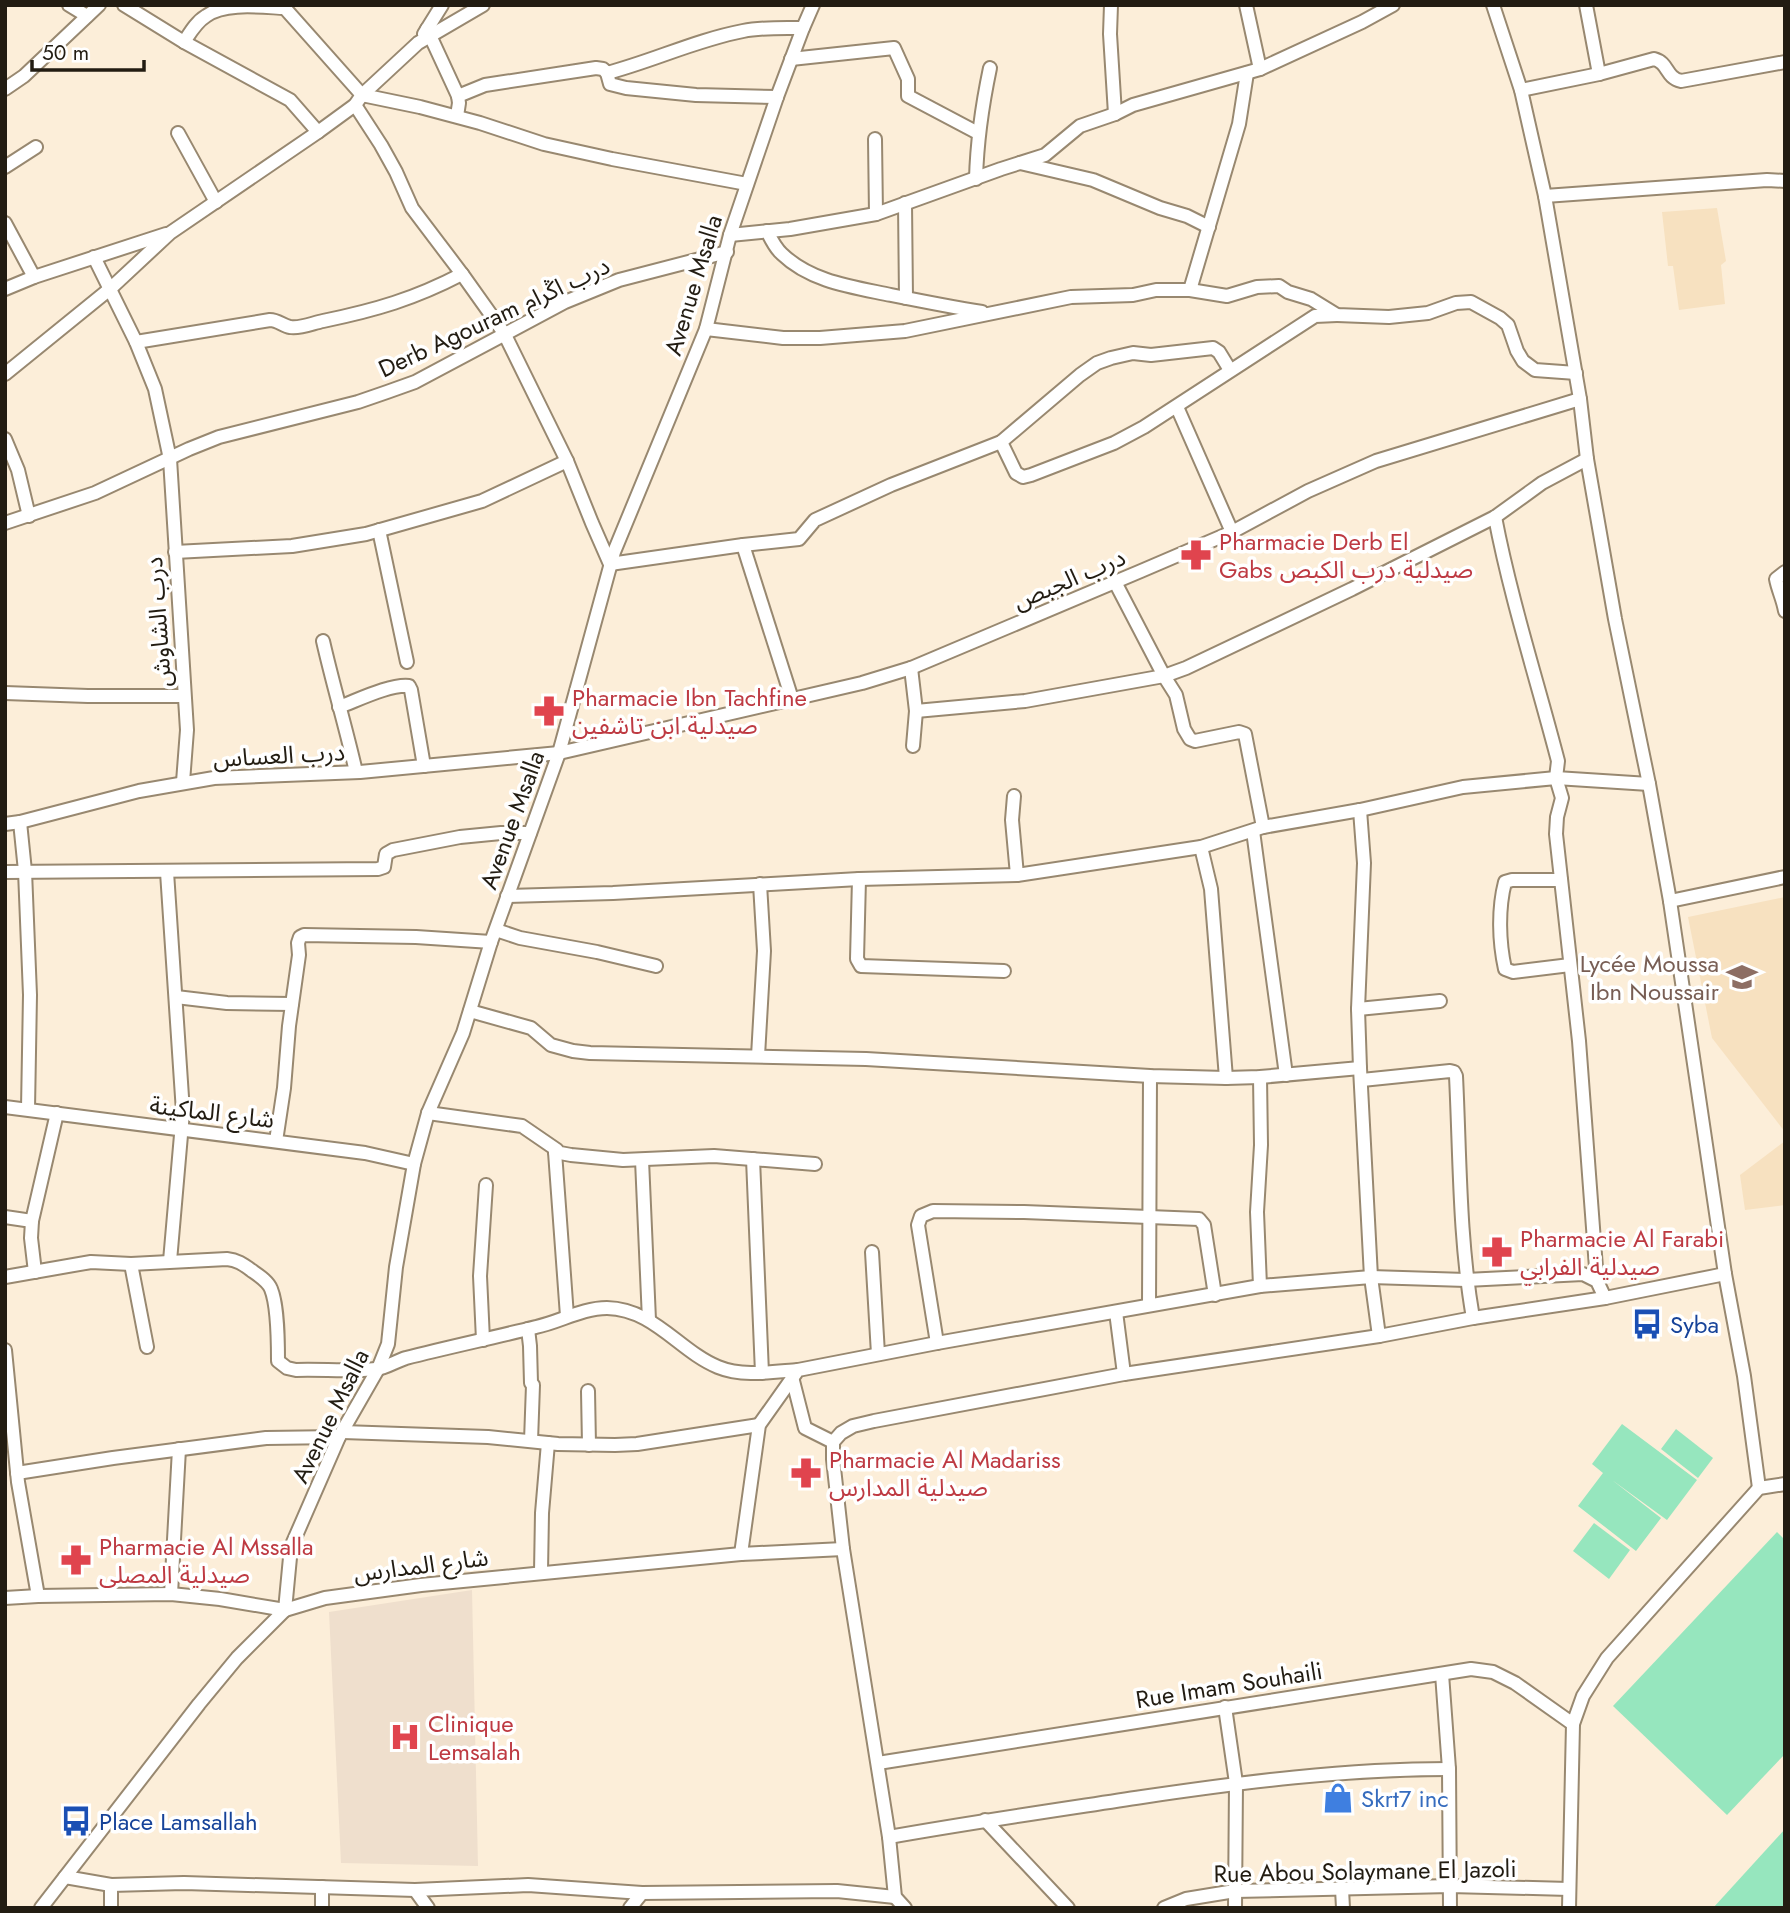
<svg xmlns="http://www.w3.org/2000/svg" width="1790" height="1913" font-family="Jost,'Noto Sans Arabic',sans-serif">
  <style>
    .built { fill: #f7e1c0 }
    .medical { fill: #efdfcd }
    .green { fill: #96e6be }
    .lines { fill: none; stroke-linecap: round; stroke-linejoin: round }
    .minor-casing { stroke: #988870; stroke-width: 16 }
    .minor { stroke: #fff; stroke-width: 12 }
    .labels { text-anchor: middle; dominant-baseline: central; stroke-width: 7; stroke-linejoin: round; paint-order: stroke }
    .street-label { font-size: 24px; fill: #221c12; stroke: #fff }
    .health-label { font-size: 24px; fill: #be3a42; stroke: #fff; text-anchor: start }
    .education-label { font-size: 24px; fill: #785e54; stroke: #fff; text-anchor: end }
    .transit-label { font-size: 24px; fill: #164399; stroke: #fff; text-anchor: start }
    .shop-label { font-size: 24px; fill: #366cbe; stroke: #fff; text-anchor: start }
  </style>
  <rect width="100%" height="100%" fill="#fceed9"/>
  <!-- built -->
  <g class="built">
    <path d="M1717,208L1726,261L1721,265L1725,304L1679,310L1673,266H1668L1662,212Z"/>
    <path d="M1785,897V1132L1712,1038L1688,917Z"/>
    <path d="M1785,1141V1205L1745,1210L1740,1175Z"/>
  </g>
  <!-- medical -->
  <path class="medical" d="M472,1590L478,1866L341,1863L329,1612Z"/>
  <!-- green -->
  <g class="green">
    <path d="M1622,1424L1697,1480L1667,1520L1612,1480L1661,1518L1636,1551L1578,1506L1603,1473L1592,1464Z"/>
    <path d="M1676,1429L1713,1458L1698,1478L1661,1449Z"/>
    <path d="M1594,1523L1630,1550L1609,1579L1573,1551Z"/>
    <path d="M1777,1532L1785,1540V1754L1727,1815L1613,1706Z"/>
    <path d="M1785,1829V1908H1713Z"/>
  </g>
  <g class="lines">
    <!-- minor casing -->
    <g class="minor-casing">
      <g id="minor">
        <path d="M69,5L87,16"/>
        <path d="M124,5L184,42L290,100L318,132"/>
        <path d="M282,5L362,95L420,107L480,123L544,144L612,159L747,184"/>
        <path d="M1111,5L1110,34L1115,114"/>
        <path d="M1246,5L1260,69"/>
        <path d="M1493,5L1521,90L1545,196L1580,399L1587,459L1615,619L1649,784L1670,901L1725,1274L1744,1376L1759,1488"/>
        <path d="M1586,5L1599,74"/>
        <path d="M427,29L458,96"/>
        <path d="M424,34L442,5"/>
        <path d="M184,42C190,33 196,22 206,16C224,2 262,7 284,8"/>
        <path d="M791,59L894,48L908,79V96L978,133"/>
        <path d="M607,73L610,84L626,88L696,95L777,97"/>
        <path d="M5,89L24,76L99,5"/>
        <path d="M1521,90L1599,74L1654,59C1669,63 1665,77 1681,81L1785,62"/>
        <path d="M355,105L381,145L396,172L412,208L462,274L504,333L567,461L592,523L610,564L743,545L799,539L815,520L891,485L1001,442L1080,375L1097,363L1111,358L1133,353L1151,355L1213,348L1219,352L1230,370"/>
        <path d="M457,116L459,103L458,96L485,85L596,68L603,69L607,73C653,61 696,40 743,31C762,27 783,28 803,28"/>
        <path d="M178,133L216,202"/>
        <path d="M875,139L876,214"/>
        <path d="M1020,163L1093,180L1160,208L1187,216L1209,227"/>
        <path d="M5,167L36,147"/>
        <path d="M976,179C977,141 982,106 990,68"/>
        <path d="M1545,196L1767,180L1785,181"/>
        <path d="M905,203L906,298"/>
        <path d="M5,223L34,277"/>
        <path d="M767,231C771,239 775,248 782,254C811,282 853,287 891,295C921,301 951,307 982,312"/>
        <path d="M730,235L790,229L876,214L1001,169L1045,155L1080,126L1115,114L1133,105L1260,69L1362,22L1393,5"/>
        <path d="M94,257L136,342L155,389L170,459L187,730L183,782"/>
        <path d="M5,289L34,277L166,234"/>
        <path d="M1190,290L1239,124L1247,73"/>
        <path d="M706,329L783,338H820L905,331L1071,297L1133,295L1156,290H1190L1227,296L1257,287L1279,286L1288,292L1311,299L1337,315L1389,317L1428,313L1456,303L1471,302L1500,318L1508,325L1517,351L1523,361L1535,370L1576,373"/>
        <path d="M136,342L270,320C278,320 283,326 290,327C300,329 313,323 323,321C376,310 414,299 462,274"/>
        <path d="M5,374L111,288L170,233L318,132L355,105L362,95L418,43L483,5"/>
        <path d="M1177,407L1232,532"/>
        <path d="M5,439L18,470L29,516"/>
        <path d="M1001,442L1016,473L1023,477L1031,475L1114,443L1144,427L1315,316L1337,315"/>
        <path d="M1495,517C1511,600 1537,680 1558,761L1556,778L1562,798L1557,817L1556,834L1579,1041L1597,1281"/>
        <path d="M5,523L95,493L189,449L219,437L358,402L387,392L415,382L565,302L619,280L727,252"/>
        <path d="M379,530L407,662"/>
        <path d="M743,545L792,699"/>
        <path d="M175,552L292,546L366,534L482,501L567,461"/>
        <path d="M1785,572L1776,579C1778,590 1783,599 1785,611"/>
        <path d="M1115,582L1164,676L1176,695L1184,729L1190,739L1195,741L1239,732L1245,734L1263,827"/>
        <path d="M323,641C333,685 346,728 356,772"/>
        <path d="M911,668L916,711L913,746"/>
        <path d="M5,693L88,696H184"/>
        <path d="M339,707C358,700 390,684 409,686L411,690L424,766"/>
        <path d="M916,711L1025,701L1164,676L1186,668L1352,589L1495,517L1542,483L1587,459"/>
        <path d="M1014,796L1012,820L1017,875"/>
        <path d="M1360,810L1364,863L1358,1009L1360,1068L1371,1277L1379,1336"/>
        <path d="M20,822L25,871L30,995L28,1109"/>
        <path d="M5,824L20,822L139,791L214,778L360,772L559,753L862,683L911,668L1141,571L1232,532L1308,491L1376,461L1580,399"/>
        <path d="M1253,831L1286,1075"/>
        <path d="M1201,847L1211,889L1226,1078"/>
        <path d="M5,872L378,869L384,867L386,854L393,850L460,837L501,833H530"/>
        <path d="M167,872L183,1112L170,1261"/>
        <path d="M859,879L857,959L861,966L1004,971"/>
        <path d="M1561,880H1512L1505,882C1498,909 1499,942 1505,969L1513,972L1570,965"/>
        <path d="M507,896L613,893L859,879L1017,875L1201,847L1263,827L1360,810L1463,787L1556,778L1649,784"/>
        <path d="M1670,901L1785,877"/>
        <path d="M496,930L520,938L597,952L656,966"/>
        <path d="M176,997L227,1003L292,1004"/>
        <path d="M1358,1009L1440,1001"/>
        <path d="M470,1011L531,1028L551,1045L573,1051L590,1053L866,1059L1150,1076L1226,1078L1260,1077L1360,1068"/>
        <path d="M758,1056L764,951L760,884"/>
        <path d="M1260,1077L1261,1145L1257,1212L1260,1286"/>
        <path d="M1362,1080L1450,1071L1454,1072L1456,1076C1460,1157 1459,1238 1473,1318"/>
        <path d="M5,1107L365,1153L414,1164"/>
        <path d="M428,1113L522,1126L557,1150L555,1152L571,1155L623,1160L714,1156L815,1164"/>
        <path d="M276,1141L284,1088L289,1026L299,955L298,943L300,937L304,935L416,937L491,942"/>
        <path d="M555,1152L567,1316"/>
        <path d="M753,1159L762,1373"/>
        <path d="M642,1160L649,1320"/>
        <path d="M5,1217L32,1221"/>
        <path d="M872,1252L878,1354"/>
        <path d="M131,1264L147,1347"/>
        <path d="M35,1272L31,1238L32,1221L57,1113"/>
        <path d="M5,1277L91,1262L131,1264L227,1259C237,1260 243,1264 251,1270C258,1275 268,1281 271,1289C278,1306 278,1342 278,1361L287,1368L296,1370C322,1369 350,1372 376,1369C386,1368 396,1361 406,1358C449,1347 492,1338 536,1327C560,1322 582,1308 607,1308C654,1309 679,1351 718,1367C742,1377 772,1372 798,1370"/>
        <path d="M1149,1305L1150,1076"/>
        <path d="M1116,1312L1124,1374"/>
        <path d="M528,1329L530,1346L531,1383L533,1385L531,1441"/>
        <path d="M483,1340L480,1276L486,1185"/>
        <path d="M937,1343L918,1225L921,1216L933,1211L1024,1212L1199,1219L1204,1225L1215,1295"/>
        <path d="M5,1350L18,1482L38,1596"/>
        <path d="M792,1377L805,1428L833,1442"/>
        <path d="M588,1391L589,1445"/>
        <path d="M343,1432L488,1437L558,1444L615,1445L637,1444L759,1425"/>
        <path d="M17,1473L113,1458L266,1438L339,1437"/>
        <path d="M741,1554L759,1425L798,1370L937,1343L1260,1286L1371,1277L1466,1280L1583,1274L1597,1281L1605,1298"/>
        <path d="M541,1572L542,1513L548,1443"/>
        <path d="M171,1594L179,1449"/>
        <path d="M5,1598L38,1596L171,1594L220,1599L285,1610L325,1598L421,1585L741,1554L843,1549"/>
        <path d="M285,1610L291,1547L339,1437L378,1369L388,1344L396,1267L414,1164L428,1113L463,1033L491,942L559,753L614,552L706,329L730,235L777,97L803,28L813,5"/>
        <path d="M1442,1674L1449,1769L1450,1908"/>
        <path d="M1225,1707L1236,1783L1235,1908"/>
        <path d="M878,1763L1471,1669L1493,1672L1515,1683L1573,1724"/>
        <path d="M985,1820L1068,1908"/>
        <path d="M889,1837C973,1822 1057,1810 1142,1797C1244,1782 1345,1769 1449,1769"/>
        <path d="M65,1877L111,1885L184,1883L415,1890L528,1885L642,1893L837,1891L895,1897"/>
        <path d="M322,1887V1908"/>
        <path d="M1342,1889L1343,1908"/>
        <path d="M415,1890L428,1908"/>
        <path d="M41,1908L199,1704L237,1658L285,1610"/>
        <path d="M111,1908V1885"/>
        <path d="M630,1908L642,1893"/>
        <path d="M905,1908L895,1897L889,1837L843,1549L833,1459V1442L841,1433L853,1426L874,1421L1124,1374L1379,1336L1473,1318L1605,1298L1725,1274"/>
        <path d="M1164,1908L1186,1899L1235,1891L1450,1886L1569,1889"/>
        <path d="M1569,1908L1573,1724L1583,1696L1607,1658L1759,1488L1785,1484"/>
      </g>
    </g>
    <!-- minor -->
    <use href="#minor" class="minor"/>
  </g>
  <!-- icons -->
  <defs>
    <g id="pharmacy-bare" transform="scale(2.415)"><path d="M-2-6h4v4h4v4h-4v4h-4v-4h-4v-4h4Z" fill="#e0444e" stroke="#fff" stroke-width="2.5" paint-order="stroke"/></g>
    <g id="school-bare" transform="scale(2.415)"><path d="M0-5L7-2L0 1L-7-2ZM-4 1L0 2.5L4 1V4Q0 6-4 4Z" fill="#8d6e63" stroke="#fff" stroke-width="2.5" paint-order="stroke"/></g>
    <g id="bus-bare" transform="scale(2.415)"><path d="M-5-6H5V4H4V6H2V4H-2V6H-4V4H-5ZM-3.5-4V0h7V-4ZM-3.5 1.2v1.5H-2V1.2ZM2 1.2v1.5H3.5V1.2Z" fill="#1a4fb4" stroke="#fff" stroke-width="2.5" paint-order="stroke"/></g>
    <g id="hospital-bare" transform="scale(2.415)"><path d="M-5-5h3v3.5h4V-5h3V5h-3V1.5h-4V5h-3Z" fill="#e0444e" stroke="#fff" stroke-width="2.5" paint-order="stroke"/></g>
    <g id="shop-bare" transform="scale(2.415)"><path d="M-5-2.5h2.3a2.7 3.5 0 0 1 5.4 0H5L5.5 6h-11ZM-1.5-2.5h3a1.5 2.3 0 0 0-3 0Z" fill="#3f7fe0" stroke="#fff" stroke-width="2.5" paint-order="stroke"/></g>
  </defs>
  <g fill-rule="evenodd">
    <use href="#pharmacy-bare" x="1196" y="555"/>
    <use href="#pharmacy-bare" x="549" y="711"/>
    <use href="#school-bare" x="1742" y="977"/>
    <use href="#pharmacy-bare" x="1497" y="1252"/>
    <use href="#bus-bare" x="1647" y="1324"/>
    <use href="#pharmacy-bare" x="806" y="1473"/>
    <use href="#pharmacy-bare" x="76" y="1560"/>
    <use href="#hospital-bare" x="405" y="1737"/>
    <use href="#shop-bare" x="1338" y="1798"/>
    <use href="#bus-bare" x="76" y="1821"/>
  </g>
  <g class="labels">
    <!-- street labels -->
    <g class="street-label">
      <text transform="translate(693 285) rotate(-73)">Avenue Msalla</text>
      <text transform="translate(494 317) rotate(-25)">Derb Agouram درب اڭرام</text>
      <text transform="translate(1069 579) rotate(-23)">درب الجبص</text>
      <text transform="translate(158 622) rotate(-94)">درب الشاوش</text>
      <text transform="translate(279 755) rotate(-3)">درب العساس</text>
      <text transform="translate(512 820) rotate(-70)">Avenue Msalla</text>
      <text transform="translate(212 1112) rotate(7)">شارع الماكينة</text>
      <text transform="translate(330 1416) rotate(-64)">Avenue Msalla</text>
      <text transform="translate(421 1565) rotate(-7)">شارع المدارس</text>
      <text transform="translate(1229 1685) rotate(-9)">Rue Imam Souhaili</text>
      <text transform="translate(1365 1871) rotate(-1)">Rue Abou Solaymane El Jazoli</text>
    </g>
    <!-- health labels -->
    <g class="health-label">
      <text x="1219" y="541">Pharmacie Derb El<tspan x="1219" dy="28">Gabs صيدلية درب الكبص</tspan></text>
      <text x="572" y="697">Pharmacie Ibn Tachfine<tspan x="572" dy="28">صيدلية ابن تاشفين</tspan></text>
      <text x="1520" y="1238">Pharmacie Al Farabi<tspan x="1520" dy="28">صيدلية الفرابي</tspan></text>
      <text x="829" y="1459">Pharmacie Al Madariss<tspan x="829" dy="28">صيدلية المدارس</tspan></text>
      <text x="99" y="1546">Pharmacie Al Mssalla<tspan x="99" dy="28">صيدلية المصلى</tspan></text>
      <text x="428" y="1723">Clinique<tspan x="428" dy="28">Lemsalah</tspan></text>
    </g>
    <!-- education labels -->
    <g class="education-label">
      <text x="1719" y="963">Lycée Moussa<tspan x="1719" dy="28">Ibn Noussair</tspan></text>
    </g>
    <!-- transit labels -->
    <g class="transit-label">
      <text x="1670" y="1324">Syba</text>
      <text x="99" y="1821">Place Lamsallah</text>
    </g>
    <!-- shop labels -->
    <g class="shop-label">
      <text x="1361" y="1798">Skrt7 inc</text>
    </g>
  </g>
  <!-- border -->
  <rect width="1790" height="1913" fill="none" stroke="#221c12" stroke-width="14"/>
  <!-- scale -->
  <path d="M32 60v10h112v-10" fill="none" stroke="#221c12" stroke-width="3.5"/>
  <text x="42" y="60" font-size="21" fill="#221c12" stroke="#ffffff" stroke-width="5" paint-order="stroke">50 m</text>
</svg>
